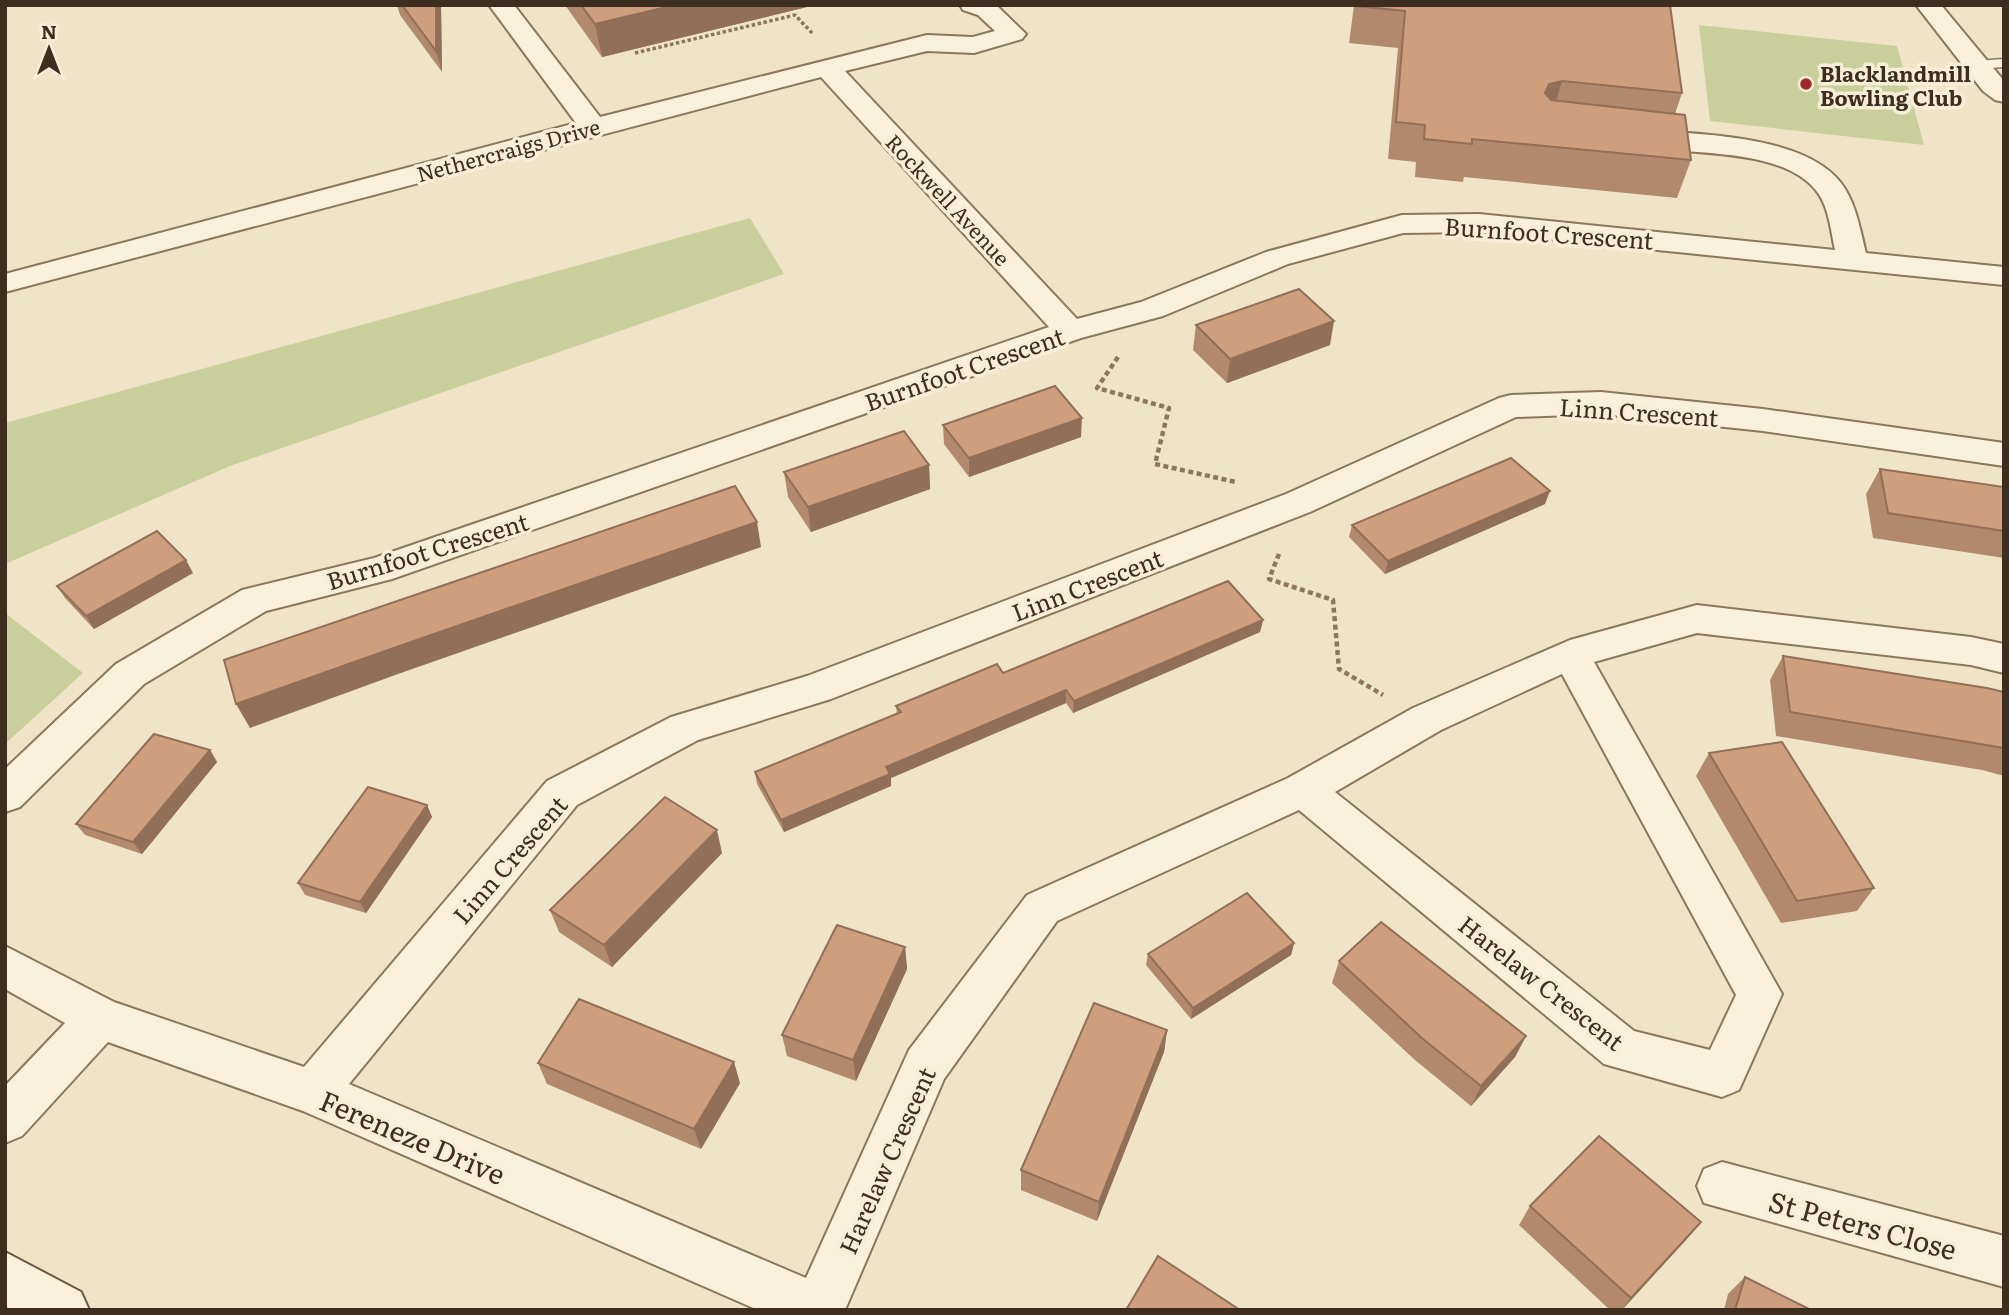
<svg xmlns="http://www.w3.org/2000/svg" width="2009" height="1315" font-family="Literata,serif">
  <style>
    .green { fill: #c9cf9b }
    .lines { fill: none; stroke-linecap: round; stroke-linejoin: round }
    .lane-casing { stroke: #8d765c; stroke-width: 3 }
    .street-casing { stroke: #8d765c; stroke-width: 4 }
    .secondary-casing { stroke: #6f573f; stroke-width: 4 }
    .path-far1 { stroke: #8d765c; stroke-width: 3.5; stroke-dasharray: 3.5 2.5; stroke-linecap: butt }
    .path { stroke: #8d765c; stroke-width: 4.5; stroke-dasharray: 5 3.5; stroke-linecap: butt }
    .lane { fill: #faf1dc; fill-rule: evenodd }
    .street { fill: #faf1dc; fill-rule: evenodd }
    .secondary { fill: #faf1dc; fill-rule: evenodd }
    .wall { fill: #b2896c }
    .shaded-wall { fill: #916f58 }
    .building { fill: #cf9f7d; stroke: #916f58; stroke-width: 2 }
    .poi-dot { fill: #9e2a2b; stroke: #f7eed8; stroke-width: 2.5 }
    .labels { text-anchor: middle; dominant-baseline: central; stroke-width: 7; stroke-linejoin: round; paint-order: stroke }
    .far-poi-label { font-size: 21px; font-weight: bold; fill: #3d2e20; stroke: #f7eed8; text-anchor: start }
    .far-street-label { font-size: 21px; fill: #3d2e20; stroke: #f7eed8 }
    .street-label { font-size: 24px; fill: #3d2e20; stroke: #f7eed8 }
    .near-street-label { font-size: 28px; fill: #3d2e20; stroke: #f7eed8 }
  </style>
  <rect width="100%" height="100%" fill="#f0e4c8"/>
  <!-- green -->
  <g class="green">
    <path d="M1699,25L1897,46L1924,145L1710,121Z"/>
    <path d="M750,218L784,274L230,466L5,564V423Z"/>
    <path d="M5,613L83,673L5,744Z"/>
  </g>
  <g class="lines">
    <!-- lane casing -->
    <g class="lane-casing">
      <path id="lane" d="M2004,59V67L1976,69L1969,65L1976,61Z"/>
    </g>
    <!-- street casing -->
    <g class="street-casing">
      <g id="street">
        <path d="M489,5H514L600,117L927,35L973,37L995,31L978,15L963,10L960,5H996L1026,34L1022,39L974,53L927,51L845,71L1077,319L1141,302L1266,252L1402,215L1479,214L1835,250C1831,232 1829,208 1818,193C1783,144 1680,157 1628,144L1624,138L1628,132L1638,130C1695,134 1803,134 1841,183C1856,203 1860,229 1866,253L2004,267V285L1479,232L1403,233L1288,264L1163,316L1081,338L392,579L266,611L144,684L20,807L5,812V769L116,664L242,590L374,558L1049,327L821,77L5,292V274L576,123Z"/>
        <path d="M1916,5H1941L2004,81V102L1995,100L1983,91Z"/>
        <path d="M1601,392L1763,409L2004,443V466L1763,431L1601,414L1516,417L1310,512L831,699L698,740L577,805L349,1084L806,1278L909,1050L1027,895L1288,778L1413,708L1570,640L1697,605L1971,637L2004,644V673L1971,665L1697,633L1594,662L1782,994L1739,1090L1722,1097L1604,1064L1299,810L1057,921L944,1079L845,1310H758L303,1111L108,1042L22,1136L5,1143V1086L65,1023L5,989V946L114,1002L304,1067L547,781L671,717L807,676L1286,494L1499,398L1511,395ZM1562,674L1736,995L1710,1050L1634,1031L1335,792L1441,730Z"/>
        <path d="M1722,1162L2004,1236V1287L1704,1203L1697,1186L1704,1169Z"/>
      </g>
    </g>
    <!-- secondary casing -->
    <g class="secondary-casing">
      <path id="secondary" d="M5,1252L81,1292L89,1310H11L5,1306Z"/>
    </g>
    <!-- path-far1 -->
    <path class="path-far1" d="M635,53L795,15L814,35"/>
    <!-- path -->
    <g class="path">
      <path d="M1118,357L1097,388L1169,408L1155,464L1236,482"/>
      <path d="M1279,554L1269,579L1333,600L1339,669L1383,695"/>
    </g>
    <!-- lane -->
    <use href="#lane" class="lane"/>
    <!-- street -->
    <use href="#street" class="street"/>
    <!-- secondary -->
    <use href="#secondary" class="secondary"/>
  </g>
  <!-- wall -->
  <g class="wall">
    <path d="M397,5H441L442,72L400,15Z"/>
    <path d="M565,5H815L602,57Z"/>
    <path d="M1354,5H1671L1670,7L1682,93L1675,114L1691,160L1677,198L1464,177L1463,182L1415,177L1416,162L1388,159L1398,48L1349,43Z"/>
    <path d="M1196,325L1330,345L1227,383L1193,350Z"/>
    <path d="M943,425L1081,437L969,477L944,444Z"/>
    <path d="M929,465L930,489L811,532L788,497L784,472Z"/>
    <path d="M1880,469L2004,487V558L1873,538L1866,494Z"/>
    <path d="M1545,504L1385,574L1349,537L1352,525Z"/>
    <path d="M193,573L94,629L65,598L57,586Z"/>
    <path d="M1263,620L1260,632L1073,713L1066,703L891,778V786L784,832L757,784L755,772L897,714L896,706L1003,673Z"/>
    <path d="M1783,656L2004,692V776L1982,770L1776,736L1770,680Z"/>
    <path d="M210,750L217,762L142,854L85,835L76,824Z"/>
    <path d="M1709,753L1874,888L1857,911L1781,923L1696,776Z"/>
    <path d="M427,805L432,817L366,913L305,895L298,883Z"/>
    <path d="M722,853L612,967L559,932L550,910Z"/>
    <path d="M1294,943L1291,955L1191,1019L1146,965L1148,954Z"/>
    <path d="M905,947L907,969L856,1081L787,1056L782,1035Z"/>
    <path d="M1339,961L1526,1036L1515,1057L1471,1106L1415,1060L1332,983Z"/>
    <path d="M1167,1030L1164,1052L1097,1221L1021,1190V1170Z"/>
    <path d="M538,1063L740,1083L701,1149L547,1084Z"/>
    <path d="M1530,1206L1701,1222L1622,1310H1610L1519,1225Z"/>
    <path d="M1745,1277L1811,1310H1724L1728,1294Z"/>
  </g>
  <!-- shaded-wall -->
  <g class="shaded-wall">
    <path d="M436,5H441L442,72L436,51Z"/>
    <path d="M675,5H815L602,57L595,24Z"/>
    <path d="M1562,81L1551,118L1545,93L1549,84Z"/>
    <path d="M1334,321L1330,345L1227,383L1230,359Z"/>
    <path d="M1082,418L1081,437L969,477V458Z"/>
    <path d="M929,465L930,489L811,532L808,507Z"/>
    <path d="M1550,491L1545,504L1385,574L1388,561Z"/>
    <path d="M757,522L761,547L398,674L250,728L236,704L388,650Z"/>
    <path d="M186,560L193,573L94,629L86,616Z"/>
    <path d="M1263,620L1260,632L1073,713L1074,701Z"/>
    <path d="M1066,690V703L891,778V786L784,832L781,820L886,767Z"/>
    <path d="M210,750L217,762L142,854L133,842Z"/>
    <path d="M427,805L432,817L366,913L360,902Z"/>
    <path d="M717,830L722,853L612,967L604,945Z"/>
    <path d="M1294,943L1291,955L1191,1019L1193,1008Z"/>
    <path d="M905,947L907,969L856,1081L853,1060Z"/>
    <path d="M1167,1030L1164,1052L1097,1221L1099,1202Z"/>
    <path d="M1526,1036L1515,1057L1471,1106L1481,1086Z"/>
    <path d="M734,1062L740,1083L701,1149L694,1129Z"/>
    <path d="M1701,1222L1686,1240L1622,1310L1631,1298Z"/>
  </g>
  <!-- building -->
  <g class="building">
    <path d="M402,5H436V51Z"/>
    <path d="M581,5H675L595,24Z"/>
    <path d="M1356,5H1670L1682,93L1562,81L1549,84L1545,93L1551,100L1685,115L1691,160L1472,139V144L1424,139L1425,125L1396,122L1405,11L1356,6Z"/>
    <path d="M1299,289L1334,321L1230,359L1196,325Z"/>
    <path d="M1055,386L1082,418L969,458L943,425Z"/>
    <path d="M904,431L929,465L808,507L784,472Z"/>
    <path d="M1511,458L1550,491L1388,561L1352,525Z"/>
    <path d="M1880,469L2004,487V531L1888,513Z"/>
    <path d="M735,486L757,522L388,650L236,704L224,660Z"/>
    <path d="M157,531L186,560L86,616L57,586Z"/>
    <path d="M1228,581L1263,620L1074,701L1066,690L886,767L890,774L781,820L755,772L901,712L896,706L997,664L1003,673Z"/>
    <path d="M1783,656L1987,688L2004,692V748L1790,712Z"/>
    <path d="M154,734L210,750L133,842L76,824Z"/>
    <path d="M1782,742L1874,888L1797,901L1709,753Z"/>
    <path d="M368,787L427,805L360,902L298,883Z"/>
    <path d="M665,797L717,830L604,945L550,910Z"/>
    <path d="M1247,893L1294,943L1193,1008L1148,954Z"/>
    <path d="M1381,922L1526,1036L1481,1086L1423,1039L1339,961Z"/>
    <path d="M837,925L905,947L853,1060L782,1035Z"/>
    <path d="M579,999L734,1062L694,1129L538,1063Z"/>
    <path d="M1094,1003L1167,1030L1099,1202L1021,1170Z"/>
    <path d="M1599,1136L1701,1222L1631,1298L1530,1206Z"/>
    <path d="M1158,1256L1240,1310H1126Z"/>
    <path d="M1745,1277L1811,1310H1735Z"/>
  </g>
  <!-- markers -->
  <circle class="poi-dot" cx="1806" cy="84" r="7"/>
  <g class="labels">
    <!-- far-poi labels -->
    <g class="far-poi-label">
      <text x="1820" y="72">Blacklandmill<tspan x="1820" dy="24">Bowling Club</tspan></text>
    </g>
    <!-- far-street labels -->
    <g class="far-street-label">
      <text transform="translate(508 149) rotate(-15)">Nethercraigs Drive</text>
      <text transform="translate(949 199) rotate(47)">Rockwell Avenue</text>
    </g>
    <!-- street labels -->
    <g class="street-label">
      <text transform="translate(1549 232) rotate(4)">Burnfoot Crescent</text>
      <text transform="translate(964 368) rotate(-19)">Burnfoot Crescent</text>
      <text transform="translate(1639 411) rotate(4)">Linn Crescent</text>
      <text transform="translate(427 550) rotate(-17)">Burnfoot Crescent</text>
      <text transform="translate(1087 584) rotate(-21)">Linn Crescent</text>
      <text transform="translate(509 859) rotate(-49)">Linn Crescent</text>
      <text transform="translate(1542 982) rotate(38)">Harelaw Crescent</text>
      <text transform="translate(886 1160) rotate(-66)">Harelaw Crescent</text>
    </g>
    <!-- near-street labels -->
    <g class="near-street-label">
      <text transform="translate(413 1136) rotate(23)">Fereneze Drive</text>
      <text transform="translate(1863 1224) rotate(15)">St Peters Close</text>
    </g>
  </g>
  <!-- border -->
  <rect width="2009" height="1315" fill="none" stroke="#3d2e20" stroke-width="14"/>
  <!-- north arrow -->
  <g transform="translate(49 49)" stroke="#f7eed8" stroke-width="5" paint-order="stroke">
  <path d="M0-5L12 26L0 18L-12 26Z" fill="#3d2e20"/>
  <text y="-10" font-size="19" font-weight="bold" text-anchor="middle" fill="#3d2e20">N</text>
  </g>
</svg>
